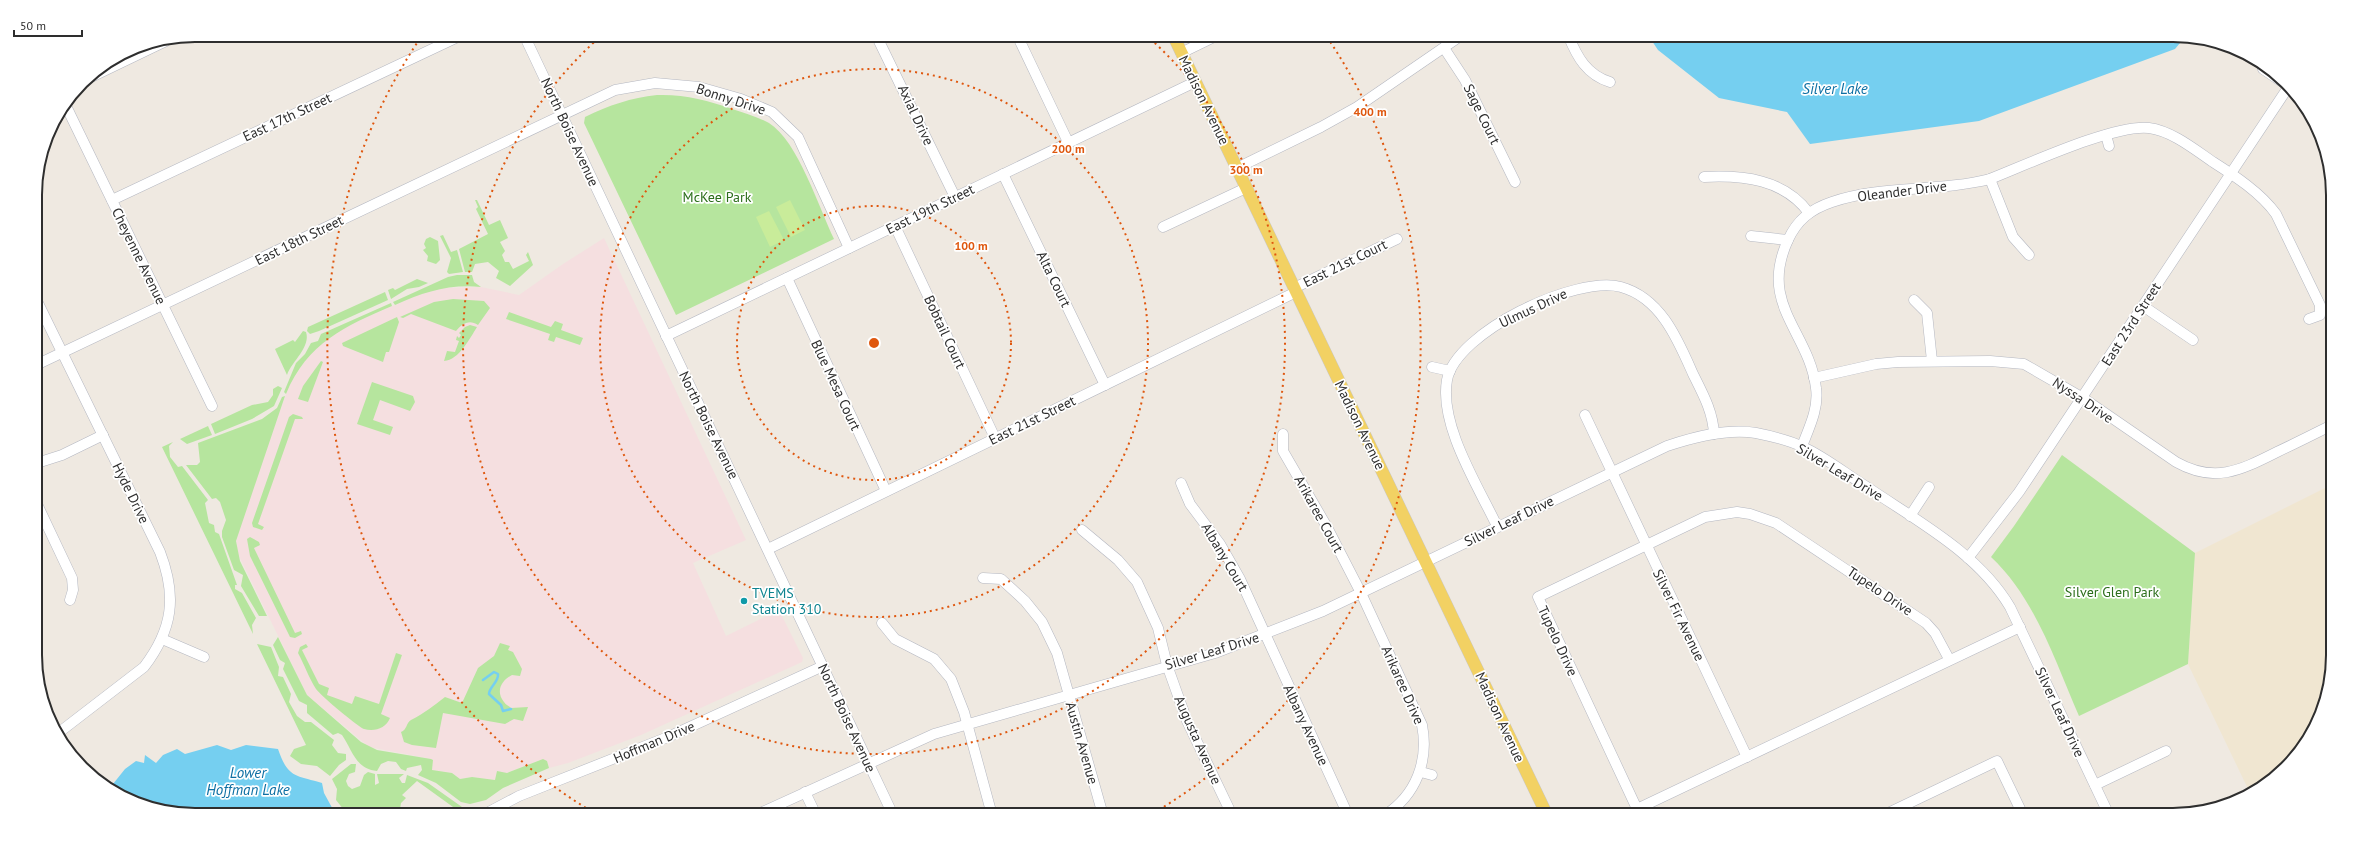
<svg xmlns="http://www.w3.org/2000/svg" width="2368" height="850" font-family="'PT Sans',sans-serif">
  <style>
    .education { fill: #f0e6d1 }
    .medical { fill: #f5dfe0 }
    .green { fill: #b6e59e }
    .pitch { fill: #c9ec9a }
    .water { fill: #75cff0 }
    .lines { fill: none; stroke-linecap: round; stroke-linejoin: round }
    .stream { stroke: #75cff0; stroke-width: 2.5 }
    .minor-casing { stroke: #b4b7c1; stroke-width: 11 }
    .major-casing { stroke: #c9c9c9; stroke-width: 13 }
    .minor { stroke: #fff; stroke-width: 10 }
    .major { stroke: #f2d163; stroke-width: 12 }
    .ring { fill: none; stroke: #df570e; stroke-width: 2; stroke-dasharray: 2 4 }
    .culture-dot { fill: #0f9aa8; stroke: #fff; stroke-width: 1.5 }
    .labels { text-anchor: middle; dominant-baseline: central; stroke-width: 3.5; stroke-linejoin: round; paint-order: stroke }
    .street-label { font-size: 14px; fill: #2e2e2e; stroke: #fff }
    .park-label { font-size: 14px; fill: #2c6e1b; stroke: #fff }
    .culture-label { font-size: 14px; fill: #0d838f; stroke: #fff; text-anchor: start }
    .water-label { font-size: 15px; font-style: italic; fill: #0d6fa3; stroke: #fff }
    .rim { fill: none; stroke: #2e2e2e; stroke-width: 2 }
    .centre { fill: #df570e; stroke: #fff; stroke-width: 2 }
    .ring-label { font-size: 12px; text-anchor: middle; font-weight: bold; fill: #df570e; stroke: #fff; stroke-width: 3.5; stroke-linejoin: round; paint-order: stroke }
  </style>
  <rect width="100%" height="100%" fill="#efe9e1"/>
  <!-- education -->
  <path class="education" d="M2333,484V655L2325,706L2300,752L2270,782L2250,793L2188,664L2195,553Z"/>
  <!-- medical -->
  <path class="medical" d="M604,238L746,540L693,563L726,636L779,610L803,658L802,662L641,735L568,763L549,768L547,761L540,760L507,773L495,780L472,777L460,779L452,773L432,770L433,760L431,759L369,747L307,695L238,554L236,541L238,528L289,386L306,359L321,344L344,327L420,294L443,288L481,287L519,295L563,264Z"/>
  <!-- green -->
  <g class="green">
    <path d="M657,95C683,94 708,100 732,109C744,113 758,117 769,123C798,141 819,208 834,239L676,315L584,123L585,117C609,105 631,98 657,95Z"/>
    <path d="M475,200H477L489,225L500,220L508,238L500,242L505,251L502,255L505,262H509L513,269L529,261L526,255L528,252L533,265L510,286L496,278L499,271L488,262L475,264L472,272H465L459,249L488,234L476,209L478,207Z"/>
    <path d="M443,235L451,252L457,250L463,272L449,274L447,272L451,258L440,236Z"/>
    <path d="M430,237L438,241L440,260L436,264L427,261L428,256L423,250L426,248L424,244L426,239Z"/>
    <path d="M457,275H472L474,282L481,287C449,284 424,292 395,305L393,302L448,277Z"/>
    <path d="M417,279L428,283L419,287L407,289L391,299L388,290L393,288L395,290Z"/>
    <path d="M385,292L388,300L319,331L310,334L307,331L308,327Z"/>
    <path d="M453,299L484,301L490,308L478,325C469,319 462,324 456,331L411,314L403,318L400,317L434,302Z"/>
    <path d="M391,303L392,306C345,326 307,343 286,394L284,392L296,363L305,354L311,343L318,341L321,334Z"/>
    <path d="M509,312L551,327L555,321L563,324L561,330L583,338L580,345L556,337L554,342L548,340L550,334L506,319Z"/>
    <path d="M397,317L399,322L389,352H386L383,362L343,346L342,343Z"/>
    <path d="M470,325L477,327C470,338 459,360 444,361L447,351L455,352L459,341L456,340L457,336L459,338L461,335L459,333L465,327Z"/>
    <path d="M303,331L306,332C311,347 292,361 287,375L275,349L293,340L295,342Z"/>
    <path d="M321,361L323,362L308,402L298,399L303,386Z"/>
    <path d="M372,382L413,396L415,402L410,411L380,400L373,420L393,427L390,435L357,424Z"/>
    <path d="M278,386L282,388L274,406L252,419L215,434L211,424L252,405L268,402L273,395V389Z"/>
    <path d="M285,396L236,541L240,561L267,616H259L241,586L243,575L234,570L222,537V531L226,520L220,502L216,498L212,499L186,465H197L200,462L198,443L262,419L277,408L282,397Z"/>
    <path d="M293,414L302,417L303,419H295L258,524L264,527L262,530L253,527L252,523L289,417Z"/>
    <path d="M208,426L212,435L187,444L180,439Z"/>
    <path d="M173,442L169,446L170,457L178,467L182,466L208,500L205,503L209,523L214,525L215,532L219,534L237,585H235V589L242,593L256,618L252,625L253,634L162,447Z"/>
    <path d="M2062,455L2195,553L2188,664L2079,716C2055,661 2035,598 1991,557L2014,526Z"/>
    <path d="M250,537L259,542L260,545L254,548L295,633L301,631L302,634L295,638L290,637L250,556L247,539Z"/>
    <path d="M278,637L307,695L361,742L377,750L431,759L433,760L432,770L452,773L460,779L472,777L495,780L497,771L507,773L543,759L547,761L549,768L503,788L486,800L470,804L461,802L436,783L418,775L422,770L421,765L407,768L406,771L401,769L396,762L388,761L381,764L377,771C355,769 352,749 342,735L338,733L333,735L307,713V705L299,701L283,669L285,663L280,660L273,645Z"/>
    <path d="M500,643L510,646L508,650L513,652L522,669L520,676L512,675C502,680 495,691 504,702C506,705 509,706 511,708L528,707L523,721L514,719L505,724L443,713L436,748L412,745L404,742L401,732C407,730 406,723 411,720C426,712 432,707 445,697L462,703L478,668L494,656Z"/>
    <path d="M257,644L271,647L279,667L278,676L283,677L291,694L289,702L297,716L305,722H311L334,740L332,745L338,753L346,754V760L339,765L330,776L317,766L301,764L290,756L294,749L306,745Z"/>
    <path d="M306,644L308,647L302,650L319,684L329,688L327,695L352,704L355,696L379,704L396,653L402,655L381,714L390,718C386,728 375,732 364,729C357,726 321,696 316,689C309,678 304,664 298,653L300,647Z"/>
    <path d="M351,764H356L355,772L349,774L346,781L348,786L352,789L360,786L364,775L368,772L375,774V785L379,783L377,774H404L399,778L402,783H405L407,775L428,783L462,807H478L471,815H458L460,812L417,781L402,795L406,798L401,803L399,815H348L336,800L337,789L332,779Z"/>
  </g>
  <!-- pitch -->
  <g class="pitch">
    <path d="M790,200L805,230L791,237L776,207Z"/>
    <path d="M769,211L784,240L770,247L756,217Z"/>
  </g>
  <!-- water -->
  <g class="water">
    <path d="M1648,35H2173L2185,37L2175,49L1979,121L1810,144L1787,112L1719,98L1658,50Z"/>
    <path d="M217,745L231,750L246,745L278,749C288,778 295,775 322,783L324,793L336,815H195L144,807L109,789L125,769L136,761L144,763L145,755L156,763L163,755L177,749L185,754Z"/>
  </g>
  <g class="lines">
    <!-- stream -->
    <g class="stream">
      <path d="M483,680L494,672L498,674C499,682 489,687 489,694L501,705L503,711L511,709"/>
      <path d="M1527,813L1533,815"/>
    </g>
    <!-- minor casing -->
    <g class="minor-casing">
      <g id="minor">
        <path d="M524,35L893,815"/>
        <path d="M876,35L955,197"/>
        <path d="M1017,35L1068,142"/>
        <path d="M1568,35C1577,57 1587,75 1610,82"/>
        <path d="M1444,48L1465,80L1515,182"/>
        <path d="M1181,53L1218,35"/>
        <path d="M2260,61L2263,69L2294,90"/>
        <path d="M87,79L166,41"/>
        <path d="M66,106L212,406"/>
        <path d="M2106,135L2109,146"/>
        <path d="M1237,168L1321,127L1357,107L1462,35"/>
        <path d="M1003,174L1105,385"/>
        <path d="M1704,177C1743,175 1784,179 1809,213"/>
        <path d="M1990,179L2013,237L2029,255"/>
        <path d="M112,200L462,35"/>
        <path d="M895,226L995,438"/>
        <path d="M1163,227L1246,188"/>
        <path d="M1751,236L1788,240"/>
        <path d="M787,278L886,491"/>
        <path d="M1294,288L1397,239"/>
        <path d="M36,299L160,552C177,596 173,629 144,667L57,734"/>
        <path d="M1914,300L1927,313L1932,361"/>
        <path d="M2143,306L2193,340"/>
        <path d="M666,336L1195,82"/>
        <path d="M36,365L615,90L655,83L699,87L741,99L772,112L798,137L849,248"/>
        <path d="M1432,367L1450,371"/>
        <path d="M1814,378L1876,364L1898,362L1990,361L2024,364L2083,398L2176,462C2215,484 2241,470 2277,452C2296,443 2314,434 2332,425"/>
        <path d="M1585,415L1747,757"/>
        <path d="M1283,434V451L1327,527L1361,593L1422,725C1429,761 1416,795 1385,815"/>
        <path d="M1802,446C1809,428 1819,408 1816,388C1809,331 1758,305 1788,240C1797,220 1811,209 1832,202C1882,185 1939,192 1990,179C2026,165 2114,124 2149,128C2172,131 2194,149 2213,162C2235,176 2261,193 2276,214L2320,305V315L2309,319"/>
        <path d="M37,463L62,455L103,435"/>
        <path d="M1181,483L1190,504L1220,544L1240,579L1348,815"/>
        <path d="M37,504L72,578L73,590L70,600"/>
        <path d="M1910,516L1929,487"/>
        <path d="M1497,526C1478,486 1439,425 1447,380C1456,332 1576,275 1621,287C1661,298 1678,340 1693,374C1703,394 1713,412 1714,434"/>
        <path d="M1082,530L1118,560L1137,582L1158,628L1167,665L1187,721L1232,815"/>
        <path d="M768,549L1296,292"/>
        <path d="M1968,558L2019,492L2289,86"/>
        <path d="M983,578L1001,579L1025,601L1042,622L1057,653L1103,815"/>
        <path d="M882,623L895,639L934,659L951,679L964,712L992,815"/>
        <path d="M162,639L204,657"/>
        <path d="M1949,659L1935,633L1926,623L1776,523L1750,514L1737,512L1705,517L1538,597L1637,809L2020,627"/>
        <path d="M1421,772L1432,775"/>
        <path d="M2095,785L2166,751"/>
        <path d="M805,792L816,815"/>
        <path d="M483,815L519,796L668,737L823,666"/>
        <path d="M756,815L934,734L1215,653L1323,611L1667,446C1694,437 1727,428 1756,433C1771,436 1789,440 1803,447C1825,457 1846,474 1867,487C1917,521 1978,553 2010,607L2109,815"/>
        <path d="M1884,815L1997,761L2023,815"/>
      </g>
    </g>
    <!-- major casing -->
    <g class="major-casing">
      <path id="major" d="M1173,35L1547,815"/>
    </g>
    <!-- minor -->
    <use href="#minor" class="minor"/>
    <!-- major -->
    <use href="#major" class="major"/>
  </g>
  <!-- distance rings -->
  <g class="ring">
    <circle cx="874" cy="343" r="137"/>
    <circle cx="874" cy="343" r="274"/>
    <path d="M1146 35A411 411 0 1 1 602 35"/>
    <path d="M596 814A547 547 0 0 1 421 37M1327 37A547 547 0 0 1 1152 814"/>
  </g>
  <!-- markers -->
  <circle class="culture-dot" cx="744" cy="601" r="4"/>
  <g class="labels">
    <!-- street labels -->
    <g class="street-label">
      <text transform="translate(731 99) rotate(18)">Bonny Drive</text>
      <text transform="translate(1204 100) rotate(64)">Madison Avenue</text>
      <text transform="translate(1482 114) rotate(64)">Sage Court</text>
      <text transform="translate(916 115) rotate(65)">Axial Drive</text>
      <text transform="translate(287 117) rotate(-25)">East 17th Street</text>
      <text transform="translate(570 132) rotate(65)">North Boise Avenue</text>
      <text transform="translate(1902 191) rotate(-7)">Oleander Drive</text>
      <text transform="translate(930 209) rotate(-26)">East 19th Street</text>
      <text transform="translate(299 240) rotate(-26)">East 18th Street</text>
      <text transform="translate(139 256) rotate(64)">Cheyenne Avenue</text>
      <text transform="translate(1345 263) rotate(-26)">East 21st Court</text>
      <text transform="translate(1054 279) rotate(64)">Alta Court</text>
      <text transform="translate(1533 308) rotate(-25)">Ulmus Drive</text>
      <text transform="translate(2131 324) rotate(-57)">East 23rd Street</text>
      <text transform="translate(945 332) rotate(65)">Bobtail Court</text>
      <text transform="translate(836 385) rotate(65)">Blue Mesa Court</text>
      <text transform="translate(2083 400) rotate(34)">Nyssa Drive</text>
      <text transform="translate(1032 420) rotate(-26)">East 21st Street</text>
      <text transform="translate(709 425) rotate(64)">North Boise Avenue</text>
      <text transform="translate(1360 425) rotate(64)">Madison Avenue</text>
      <text transform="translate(1840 472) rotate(31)">Silver Leaf Drive</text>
      <text transform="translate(131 493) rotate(64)">Hyde Drive</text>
      <text transform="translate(1319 514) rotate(61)">Arikaree Court</text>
      <text transform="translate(1509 521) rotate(-26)">Silver Leaf Drive</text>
      <text transform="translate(1225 557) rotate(59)">Albany Court</text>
      <text transform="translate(1880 591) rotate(34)">Tupelo Drive</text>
      <text transform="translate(1679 615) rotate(64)">Silver Fir Avenue</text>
      <text transform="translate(1558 641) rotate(65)">Tupelo Drive</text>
      <text transform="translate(1212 651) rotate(-17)">Silver Leaf Drive</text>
      <text transform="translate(1403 685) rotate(66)">Arikaree Drive</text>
      <text transform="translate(2060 712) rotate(65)">Silver Leaf Drive</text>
      <text transform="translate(1500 717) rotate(65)">Madison Avenue</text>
      <text transform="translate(847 718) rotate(65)">North Boise Avenue</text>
      <text transform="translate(1306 725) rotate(65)">Albany Avenue</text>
      <text transform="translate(1198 740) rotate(66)">Augusta Avenue</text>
      <text transform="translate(654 742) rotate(-23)">Hoffman Drive</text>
      <text transform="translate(1082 743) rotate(74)">Austin Avenue</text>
    </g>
    <!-- park labels -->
    <g class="park-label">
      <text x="717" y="197">McKee Park</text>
      <text x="2112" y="592">Silver Glen Park</text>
    </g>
    <!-- culture labels -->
    <g class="culture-label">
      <text x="752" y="593">TVEMS<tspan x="752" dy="16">Station 310</tspan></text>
    </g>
    <!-- water labels -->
    <g class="water-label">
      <text x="1835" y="88">Silver Lake</text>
      <text x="248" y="772">Lower<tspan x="248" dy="17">Hoffman Lake</tspan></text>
    </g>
  </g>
  <!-- crop -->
  <path d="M0 0H2368V850H0ZM195 42H2173A153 153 0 0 1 2326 195V655A153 153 0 0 1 2173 808H195A153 153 0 0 1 42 655V195A153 153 0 0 1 195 42Z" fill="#fff" fill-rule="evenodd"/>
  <path class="rim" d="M195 42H2173A153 153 0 0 1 2326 195V655A153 153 0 0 1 2173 808H195A153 153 0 0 1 42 655V195A153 153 0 0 1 195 42Z"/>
  <circle cx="874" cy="343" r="6" class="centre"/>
  <g class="ring-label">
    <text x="1370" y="116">400 m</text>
    <text x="1068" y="153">200 m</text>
    <text x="1246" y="174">300 m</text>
    <text x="971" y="250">100 m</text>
  </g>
  <!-- scale -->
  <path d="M14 30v6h68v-6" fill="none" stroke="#2e2e2e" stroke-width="2"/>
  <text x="20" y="30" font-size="12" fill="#2e2e2e" stroke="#ffffff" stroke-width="3" paint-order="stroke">50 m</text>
</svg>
